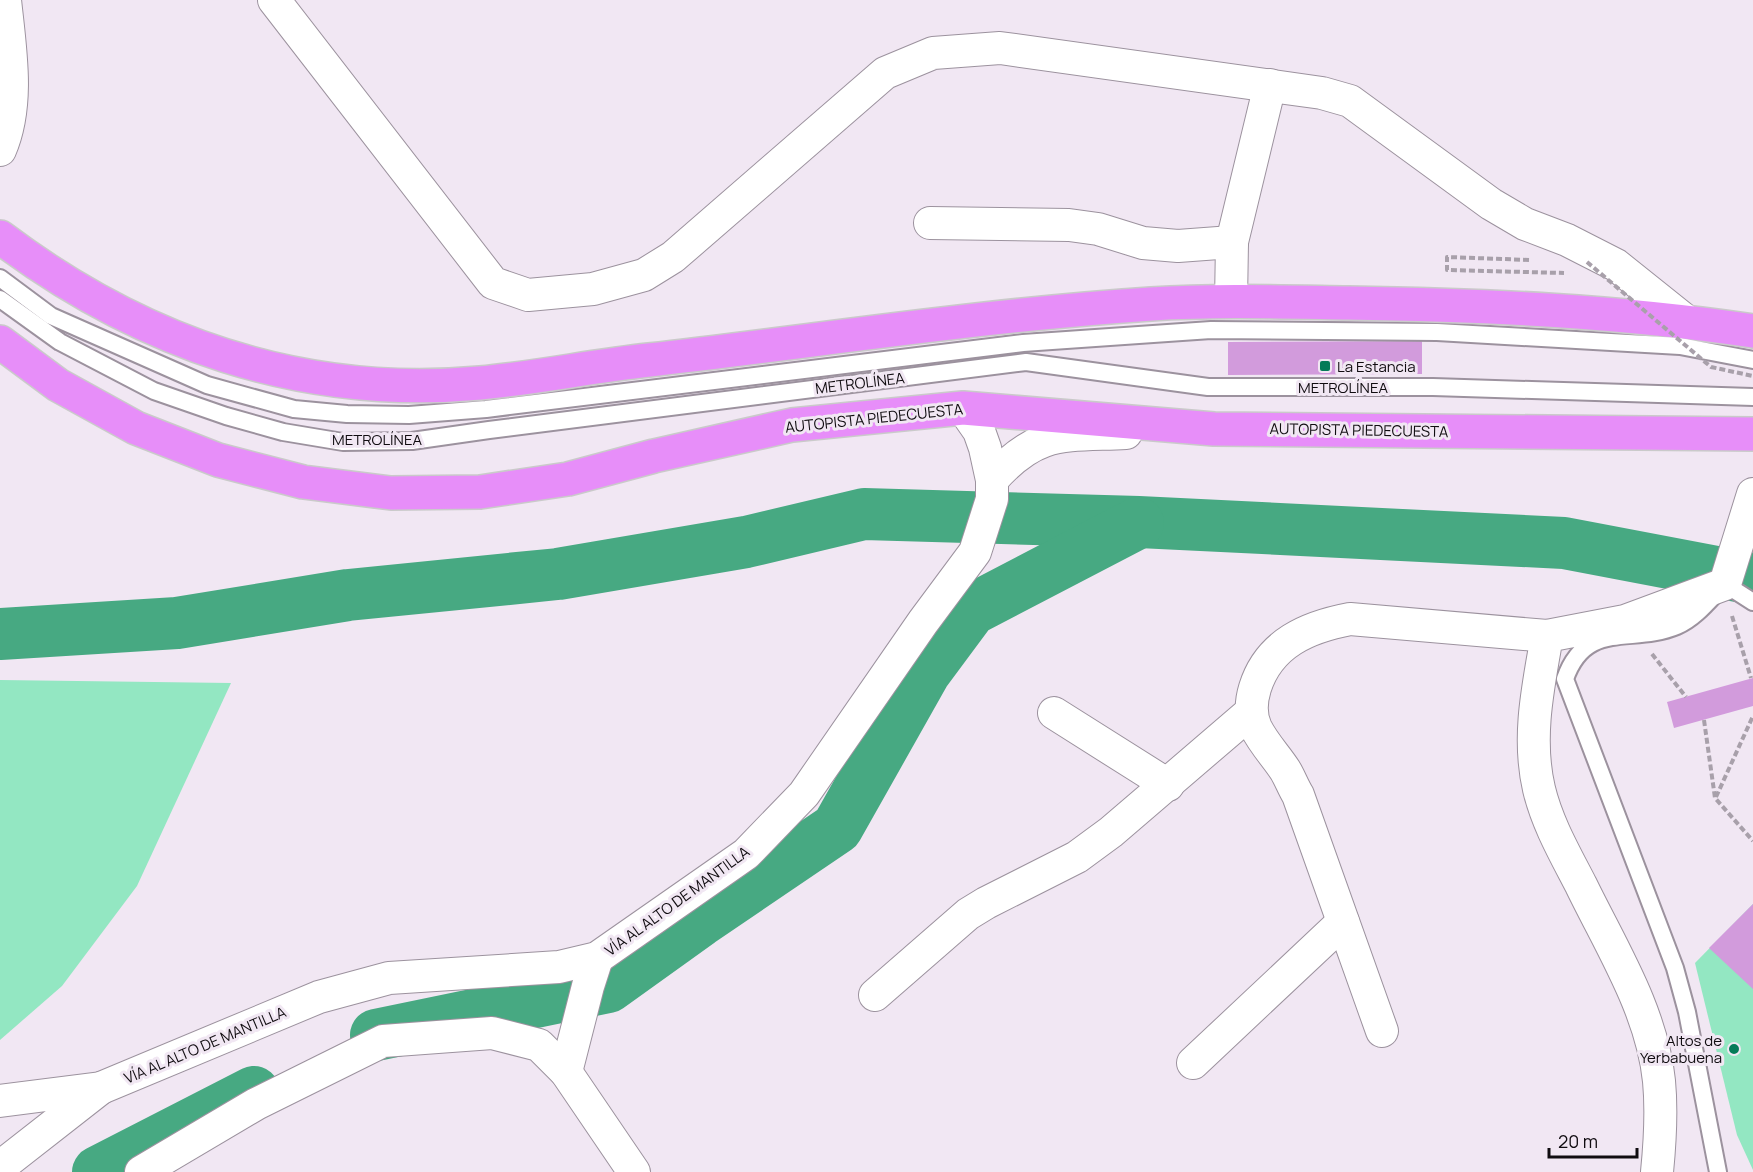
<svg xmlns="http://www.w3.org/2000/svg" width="1753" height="1172" font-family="Manrope,sans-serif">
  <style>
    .green { fill: #93e7c2 }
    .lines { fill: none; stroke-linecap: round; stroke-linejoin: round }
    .river { stroke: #47a982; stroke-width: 52 }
    .building { fill: #d29bdc }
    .lane-casing { stroke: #9c929e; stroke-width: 20 }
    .street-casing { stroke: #9c929e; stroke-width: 34 }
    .highway-casing { stroke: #cacaca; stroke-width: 36 }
    .path { stroke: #a8a0aa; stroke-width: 4; stroke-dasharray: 6 3; stroke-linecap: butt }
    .lane { stroke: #fff; stroke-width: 16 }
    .street { stroke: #fff; stroke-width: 32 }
    .highway { stroke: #e78ef9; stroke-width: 33 }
    .path-bridge { stroke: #a8a0aa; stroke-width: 4; stroke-dasharray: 6 3; stroke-linecap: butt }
    .poi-dot { fill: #057b58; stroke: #f1e7f3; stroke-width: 2 }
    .labels { text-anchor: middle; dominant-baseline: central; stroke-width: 6; stroke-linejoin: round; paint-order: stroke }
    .poi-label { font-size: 15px; fill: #100c10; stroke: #f1e7f3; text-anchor: start }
    .street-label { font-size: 15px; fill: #100c10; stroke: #f1e7f3 }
  </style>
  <rect width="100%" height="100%" fill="#f1e7f3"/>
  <!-- green -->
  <g class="green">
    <path d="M0,680L231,683L137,886L62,986L0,1040Z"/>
    <path d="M1753,904V1170L1737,1135L1695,963Z"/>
  </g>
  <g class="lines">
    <!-- river -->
    <g class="river">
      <path d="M0,634L177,623L348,595L558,574L746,542L864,514L1139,522L1564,543L1753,579"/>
      <path d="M376,1035L608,987L700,921L837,828L925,672L971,610L1138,523"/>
      <path d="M98,1172L254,1092"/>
    </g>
  </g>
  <!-- building -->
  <g class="building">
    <path d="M1422,341V374L1228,375V342Z"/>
    <path d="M1753,678V706L1674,728L1667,702Z"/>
    <path d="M1753,904V989L1709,948Z"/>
  </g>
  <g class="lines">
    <!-- lane casing -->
    <g class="lane-casing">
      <g id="lane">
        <path d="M0,278L51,316L207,385L294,409L347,414L409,415L486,409L1023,343L1211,330L1437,332L1680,346L1753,360"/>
        <path d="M0,299L60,342L154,391L226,416L283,432L343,442L412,441L489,430L1026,362L1208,387H1433L1753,397"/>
        <path d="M1718,1172L1687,1012L1675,968L1565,679C1586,619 1632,645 1677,626C1696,618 1710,599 1725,584L1753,602"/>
      </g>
    </g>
    <!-- street casing -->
    <g class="street-casing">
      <g id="street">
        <path d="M274,0L493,283L528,295L593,289L644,275L673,257L885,73L933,53L1000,48L1322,93L1350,101L1491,204L1525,224L1567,240L1616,265L1686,321"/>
        <path d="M0,150C20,104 10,48 5,0"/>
        <path d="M930,223L1069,225L1098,229L1143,243L1178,246L1232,242"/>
        <path d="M1231,302L1232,242L1270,85"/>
        <path d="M992,480C1037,429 1063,436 1126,433"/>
        <path d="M1054,713L1168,785"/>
        <path d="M875,995L968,914L986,903L1077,857L1111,832L1251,712"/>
        <path d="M1382,1031L1298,795C1293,787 1290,778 1285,770C1276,756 1264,744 1256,728C1250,715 1251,701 1255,688C1269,643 1308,627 1350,619L1547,636"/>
        <path d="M1193,1063L1343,922"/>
        <path d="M566,1072L588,986L597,958"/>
        <path d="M0,1101L101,1088L319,997L389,978L559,967L597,958L746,854L804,794L923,622L975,552L992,499V480L985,448L979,431L963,408"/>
        <path d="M0,1167L101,1088"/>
        <path d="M141,1172L256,1104L383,1041L492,1033L539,1045L566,1072L634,1172"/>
        <path d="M1657,1172C1660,1142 1662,1112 1659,1081C1652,1011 1611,947 1581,885C1565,854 1547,823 1539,789C1527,738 1538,687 1547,636L1625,621L1725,584L1753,494"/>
      </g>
    </g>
    <!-- highway casing -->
    <g class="highway-casing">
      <g id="highway">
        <path d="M0,237C141,343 302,399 480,383C537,378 592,366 649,360C816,341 983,315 1151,304C1217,300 1283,302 1349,303C1484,305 1619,311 1753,331"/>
        <path d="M0,342L58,385L136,428L218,460L303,482L391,493L480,492L568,479L654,456L792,425L963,408L1214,429L1753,434"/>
      </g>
    </g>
    <!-- path -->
    <g class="path">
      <path d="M1529,260L1447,257V270L1564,273"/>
      <path d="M1732,616L1751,678"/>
      <path d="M1652,654L1686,697"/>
      <path d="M1704,720L1715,798L1753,841"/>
      <path d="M1716,797L1753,716"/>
    </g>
    <!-- lane -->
    <use href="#lane" class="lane"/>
    <!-- street -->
    <use href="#street" class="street"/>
    <!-- highway -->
    <use href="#highway" class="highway"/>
    <!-- path-bridge -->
    <path class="path-bridge" d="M1587,262L1711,367L1753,376"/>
  </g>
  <!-- markers -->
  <g class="poi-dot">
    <rect x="1319" y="360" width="12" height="12" rx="3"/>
    <circle cx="1734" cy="1049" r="6"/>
  </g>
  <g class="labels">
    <!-- poi labels -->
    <g class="poi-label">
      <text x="1337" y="366">La Estancia</text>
      <text x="1722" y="1040" text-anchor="end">Altos de<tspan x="1722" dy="17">Yerbabuena</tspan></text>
    </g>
    <!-- street labels -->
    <g class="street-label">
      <text transform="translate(860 383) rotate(-7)">METROLÍNEA</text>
      <text x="1343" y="387">METROLÍNEA</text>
      <text transform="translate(874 418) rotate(-6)">AUTOPISTA PIEDECUESTA</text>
      <text transform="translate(1359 430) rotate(1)">AUTOPISTA PIEDECUESTA</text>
      <text x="377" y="439">METROLÍNEA</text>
      <text transform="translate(677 901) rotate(-36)">VÍA AL ALTO DE MANTILLA</text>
      <text transform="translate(205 1045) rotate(-23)">VÍA AL ALTO DE MANTILLA</text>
    </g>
  </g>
  <!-- scale -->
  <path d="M1549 1148v9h88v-9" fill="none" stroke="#100c10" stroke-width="3"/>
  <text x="1558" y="1148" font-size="18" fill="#100c10" stroke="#f1e7f3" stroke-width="4.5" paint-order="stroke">20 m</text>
</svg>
